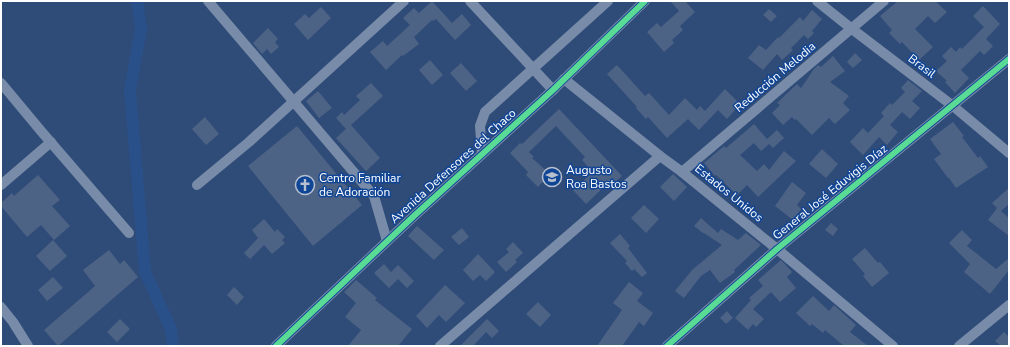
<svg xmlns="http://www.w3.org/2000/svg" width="1010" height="347" font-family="'Nunito Sans',sans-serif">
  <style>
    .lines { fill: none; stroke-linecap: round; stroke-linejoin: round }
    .canal { stroke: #2a508a; stroke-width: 12 }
    .building { fill: #4d6386 }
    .minor { stroke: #788ca9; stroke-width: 10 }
    .cycleway-casing { stroke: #114595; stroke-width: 8 }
    .cycleway { stroke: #5adb95; stroke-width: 6 }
    .labels { text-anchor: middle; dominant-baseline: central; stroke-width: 3; stroke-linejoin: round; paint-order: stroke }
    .street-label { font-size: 12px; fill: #fff; stroke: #114595 }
    .poi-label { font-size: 12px; fill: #fff; stroke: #114595; text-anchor: start }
  </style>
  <rect width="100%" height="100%" fill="#2f4b77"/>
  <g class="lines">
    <!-- canal -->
    <path class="canal" d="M137,1L141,29L130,90L145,272L171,329L173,346"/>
  </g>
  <!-- building -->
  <g class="building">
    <path d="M432,1L452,23L462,14L471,25L455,40L436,19L433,21L432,20L414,37L419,44L403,56L402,55L386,70L370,52L383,41L387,46L410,25L403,18L414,8L419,13Z"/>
    <path d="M670,1H685L695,12L680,26L683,30L672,40L674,43L664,52L647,32L657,23L661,27L679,11Z"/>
    <path d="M898,1H935L947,12L935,23L928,16L915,29L933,47L919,60L902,42L900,44L889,33L892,30L880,16Z"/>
    <path d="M983,6L1000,24L986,39L993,46L984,55L980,51L961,70L969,78L955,93L945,82L947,81L936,71L947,61L942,56L951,47L956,52L960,47L962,49L984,27L973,16Z"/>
    <path d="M321,7L331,18L308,40L294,24L305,14L309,18Z"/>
    <path d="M769,9L777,16L771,22L763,15Z"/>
    <path d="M812,10L822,19L812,31L814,33L808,39L804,35L791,48L793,50L782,60L777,54L763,70L748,58L759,45L766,50L778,37L779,38L800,17L803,21Z"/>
    <path d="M268,28L278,39L275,42L279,47L271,54L267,49L262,54L253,43Z"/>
    <path d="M855,53L862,60L853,68L847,62Z"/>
    <path d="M833,56L845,71L830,82L849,96L843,103L850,110L835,124L829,118L812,135L796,119L795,120L792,117L783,125L772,113L780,105L777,103L797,84L801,88L814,69L818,65L821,67Z"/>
    <path d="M430,60L443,75L432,85L419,70Z"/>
    <path d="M461,63L477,81L466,91L450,73Z"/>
    <path d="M617,65L645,96L649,93L669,115L685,98L697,110L700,106L705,111L725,89L740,104L727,119L718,110L699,130L688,119L667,138L648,117L646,119L636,108L637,107L607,74Z"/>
    <path d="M908,80L922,91L912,101L920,108L910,119L902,112L890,125L898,132L887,145L879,137L863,155L850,142L863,128L868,133L884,116L881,113L890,103L892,105L905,92L901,88Z"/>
    <path d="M371,83L383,96L351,125L380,158L366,171L336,138L346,129L336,118L342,112L344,115L360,100L356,96Z"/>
    <path d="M318,91L332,108L319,118L306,101Z"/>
    <path d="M559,109L622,176L609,188L606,185L586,204L573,190L593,172L582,160L585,157L556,126L529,152L534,157L532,158L550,174L538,187L526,175L528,172L510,153L520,143L522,144Z"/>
    <path d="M205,117L219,134L206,145L192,129Z"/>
    <path d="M953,122L964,136L962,137L978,158L980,156L988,167L956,188L949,178H948L934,159L941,154L930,139Z"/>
    <path d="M754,124L767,139L777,130L784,138L773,148L769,144L761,151L754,143L740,155L757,171L764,164L769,170L784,151L796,161L758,197L747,185L737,195L716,175L715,176L704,163L724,146L726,148Z"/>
    <path d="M297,126L362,205L313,246L248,166Z"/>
    <path d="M822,149L838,164L826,178L809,164Z"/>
    <path d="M673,174L687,187L674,201L660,187Z"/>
    <path d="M38,175L60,200L52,206L70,226L54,240L41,225L27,237L1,206V203L12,193L14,196Z"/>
    <path d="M792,182L806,193L797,205L801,209L793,220L775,206Z"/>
    <path d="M1009,188V204L1001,211L1009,218V236L988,220L997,208L992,203Z"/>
    <path d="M644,205L659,219L646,233L631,218Z"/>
    <path d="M701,218L718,233L721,229L738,240L746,233L761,245L734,270L735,272L720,283L710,270L701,276L684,298L675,291L692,270L722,245L704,233H703L694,226Z"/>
    <path d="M264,219L275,232L277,229L285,237L282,240L285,243L272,254L264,245L250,259L244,253L258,238L252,230Z"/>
    <path d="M831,223L838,229L833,236L825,230Z"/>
    <path d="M417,226L444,250L434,260L408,236Z"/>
    <path d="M462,228L469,237L459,245L451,237Z"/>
    <path d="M962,230L972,240L967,246L996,269L1009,258V270L990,294L964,272L970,264L949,243Z"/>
    <path d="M620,234L630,246L628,248L647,273L642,277L634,269L632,271L625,263L627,261L610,243Z"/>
    <path d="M53,240L67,256L50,271L36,256Z"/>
    <path d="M513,242L523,253L515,260L517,262L506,272L497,262L509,252L506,249Z"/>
    <path d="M865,248L878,263L880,262L889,273L872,287L863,276L865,274L852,259Z"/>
    <path d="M109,250L120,264L124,260L138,277L58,346L44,330L95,286L83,270Z"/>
    <path d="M478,254L495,272L486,281L480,275L473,281L463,270Z"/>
    <path d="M781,260L792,272L787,277L796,288L780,302L771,292L753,309L764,319L756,327L753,324L748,330L735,318L751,300L749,298L763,286L758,280Z"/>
    <path d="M384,264L391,272L398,265L414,281L407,288L398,279L389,288L374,273Z"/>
    <path d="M53,277L63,288L47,301L38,290Z"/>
    <path d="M356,280L377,298L375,300L412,329L398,346H348L361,330L345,317L356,303L344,292Z"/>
    <path d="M629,282L643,293L637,301L653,313L644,326L639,322L622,346H597L622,310L613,303Z"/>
    <path d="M445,285L465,303L446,322L439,315L427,328L416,316Z"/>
    <path d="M234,287L244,297L237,305L227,295Z"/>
    <path d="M813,296L829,311L834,305L856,325L850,332L868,346H844L825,330L823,333L812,324L810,326L796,313Z"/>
    <path d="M538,302L551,315L540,327L526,314Z"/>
    <path d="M727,311L733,318L726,324L720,318Z"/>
    <path d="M120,319L130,329L117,342L107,332Z"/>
    <path d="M487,319L499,331L492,338L486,332L473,346H460Z"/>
    <path d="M1004,332L1009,337V346H1001L995,341Z"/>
  </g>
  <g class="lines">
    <!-- minor -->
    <g class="minor">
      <path d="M208,1L374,196L387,241"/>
      <path d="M470,1L553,90"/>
      <path d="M817,1L852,29L953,106L1009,153"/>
      <path d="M564,79L660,156L682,172L777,249L893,346"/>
      <path d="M1,83L41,131L129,233"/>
      <path d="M482,154L480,126L485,112L608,1"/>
      <path d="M682,172L884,1"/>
      <path d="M1,185L51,142"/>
      <path d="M197,185L249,142L404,1"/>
      <path d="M1,307L13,322L28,346"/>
      <path d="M276,346L415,215L553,90L645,1"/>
      <path d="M440,346L660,156"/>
      <path d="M667,346L777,249L1009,59"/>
      <path d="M959,346L1009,305"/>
    </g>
    <!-- cycleway casing -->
    <g class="cycleway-casing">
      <g id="cycleway">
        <path d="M276,346L415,215L553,90L645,1"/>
        <path d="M667,346L777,249L1009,59"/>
      </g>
    </g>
    <!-- cycleway -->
    <use href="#cycleway" class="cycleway"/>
  </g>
  <!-- icons -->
  <defs>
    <g id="school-ring" transform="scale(1)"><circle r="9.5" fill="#114595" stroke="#b6c0cf" stroke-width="1.5"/><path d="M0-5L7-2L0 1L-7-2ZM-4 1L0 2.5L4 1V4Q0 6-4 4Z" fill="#b6c0cf"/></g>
    <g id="church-ring" transform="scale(1)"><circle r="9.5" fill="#114595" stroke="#b6c0cf" stroke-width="1.5"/><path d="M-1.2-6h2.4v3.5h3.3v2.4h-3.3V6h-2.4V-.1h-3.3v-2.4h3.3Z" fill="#b6c0cf"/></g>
  </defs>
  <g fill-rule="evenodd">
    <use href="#school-ring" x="552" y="177"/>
    <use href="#church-ring" x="305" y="185"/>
  </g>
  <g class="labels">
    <!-- street labels -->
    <g class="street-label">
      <text transform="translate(922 66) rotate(37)">Brasil</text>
      <text transform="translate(775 77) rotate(-40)">Reducción Melodia</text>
      <text transform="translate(453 166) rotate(-42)">Avenida Defensores del Chaco</text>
      <text transform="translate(830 192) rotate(-39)">General José Eduvigis Díaz</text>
      <text transform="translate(729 193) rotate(39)">Estados Unidos</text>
    </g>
    <!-- poi labels -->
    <g class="poi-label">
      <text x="566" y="170">Augusto<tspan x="566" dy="14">Roa Bastos</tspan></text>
      <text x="319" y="178">Centro Familiar<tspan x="319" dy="14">de Adoración</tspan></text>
    </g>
  </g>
  <!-- border -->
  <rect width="1010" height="347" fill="none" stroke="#ffffff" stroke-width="4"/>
</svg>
